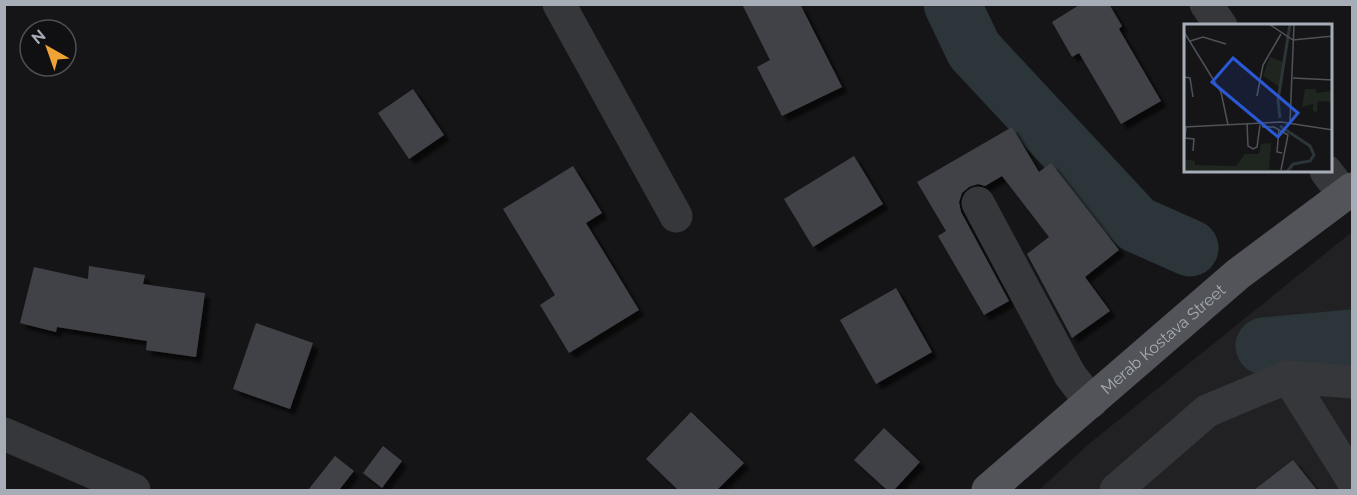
<svg xmlns="http://www.w3.org/2000/svg" width="1357" height="495" font-family="Raleway,sans-serif">
  <style>
    .built { fill: #212124 }
    .lines { fill: none; stroke-linecap: round; stroke-linejoin: round }
    .river { stroke: #2b353a; stroke-width: 57 }
    .building { fill: #414347; filter: url(#shadow) }
    .minor { stroke: #36373b; stroke-width: 33 }
    .major { stroke: #52545a; stroke-width: 33 }
    .labels { text-anchor: middle; dominant-baseline: central; stroke-width: 4.5; stroke-linejoin: round; paint-order: stroke }
    .street-label { font-size: 16px; fill: #a7adb7; stroke: #101012 }
    .inset-river { fill: none; stroke: #2b353a; stroke-width: 3 }
    .inset-road { fill: none; stroke: #4f5257; stroke-width: 1.5 }
    .view { fill: #2b58d5; fill-opacity: 0.15; stroke: #2b58d5; stroke-width: 3 }
    .inset-edge { fill: none; stroke: #a7adb7; stroke-width: 3 }
  </style>
  <defs>
    <filter id="shadow"><feDropShadow dx="5.5" dy="5.5" stdDeviation="1.5" flood-color="#0009"/></filter>
  </defs>
  <rect width="100%" height="100%" fill="#151517"/>
  <!-- built -->
  <path class="built" d="M1352,232V490H1039L1090,443Z"/>
  <g class="lines">
    <!-- river -->
    <g class="river">
      <path d="M952,4L974,50L1136,224L1190,248"/>
      <path d="M1264,346L1352,338"/>
    </g>
  </g>
  <!-- building -->
  <g class="building">
    <path d="M742,4H800L842,87L782,116L757,67L770,60Z"/>
    <path d="M1081,4H1109L1122,26L1119,29L1161,101L1121,124L1079,53L1072,57L1052,22Z"/>
    <path d="M413,89L444,135L409,159L378,113Z"/>
    <path d="M1012,127L1039,172L1051,163L1119,250L1085,277L1110,311L1072,338L1027,254L1049,237L1002,176L985,186L978,184L969,187L962,193L959,202L961,212L1009,301L984,315L938,236L946,231L917,182Z"/>
    <path d="M854,156L883,204L813,247L784,199Z"/>
    <path d="M573,166L602,213L586,223L639,310L569,353L540,305L555,295L503,209Z"/>
    <path d="M89,266L145,275L143,284L205,293L196,357L146,350L147,341L57,327L56,332L20,323L34,267L88,279Z"/>
    <path d="M896,288L932,352L876,384L840,320Z"/>
    <path d="M256,323L313,343L290,409L233,389Z"/>
    <path d="M691,412L744,463L717,490H678L646,459Z"/>
    <path d="M884,428L920,462L894,490H887L854,460Z"/>
    <path d="M383,446L402,461L382,488L363,473Z"/>
    <path d="M335,456L354,471L339,490H308Z"/>
    <path d="M1293,460L1317,490H1254Z"/>
  </g>
  <g class="lines">
    <!-- minor -->
    <g class="minor">
      <path d="M559,4L676,216"/>
      <path d="M1206,4L1221,26"/>
      <path d="M1326,171L1344,195"/>
      <path d="M978,203L1070,375L1091,402"/>
      <path d="M1288,377L1352,479"/>
      <path d="M4,434L134,490"/>
      <path d="M1116,490L1207,411L1288,377L1352,382"/>
    </g>
    <!-- major -->
    <path class="major" id="s1" d="M988,490L1238,274L1352,189"/>
  </g>
  <g class="labels">
    <!-- street labels -->
    <g class="street-label">
      <text stroke="none"><textPath href="#s1" startOffset="231">Merab Kostava Street</textPath></text>
    </g>
  </g>
  <!-- overview -->
  <g transform="translate(1184 24)">
    <rect width="148" height="148" fill="#151517"/>
    <path d="M86,33L100,38L96,63L79,52ZM121,65H132V69L148,67V78L134,77L133,88L129,87V80L118,83ZM87,119L85,145L119,148L0,146V135L11,137V141L52,142L61,130H75L77,120Z" fill="#1f261f"/>
    <path class="inset-river" d="M96,94L94,76L106,0M96,102L126,122L130,131L126,137L109,140L103,148"/>
    <path class="inset-road" d="M85,0L109,16L149,12M0,8L37,68L44,101M6,17L19,13L42,20M0,53L6,54L9,73M109,54L149,56M73,72L79,41L97,10M78,98L79,103H90L104,111L97,146M106,98L110,0M63,99L64,122L69,125L73,123L76,101M0,103L97,98L149,106M2,103L1,114L10,115L9,127M95,105L93,128L98,129"/>
    <path class="view" d="M49,34L114,89L94,113L28,58Z"/>
    <rect width="148" height="148" class="inset-edge"/>
  </g>
  <!-- border -->
  <rect width="1357" height="495" fill="none" stroke="#a7adb7" stroke-width="12"/>
  <!-- north arrow -->
  <g transform="translate(48 48) rotate(320)"><circle r="28" fill="#101012" stroke="#4c4f54" stroke-width="1.5"/>
  <path d="M0-4.5L10 22L0 15L-10 22Z" fill="#efa334"/>
  <text y="-9" font-size="16" font-weight="bold" text-anchor="middle" fill="#a7adb7">N</text>
  </g>
</svg>
